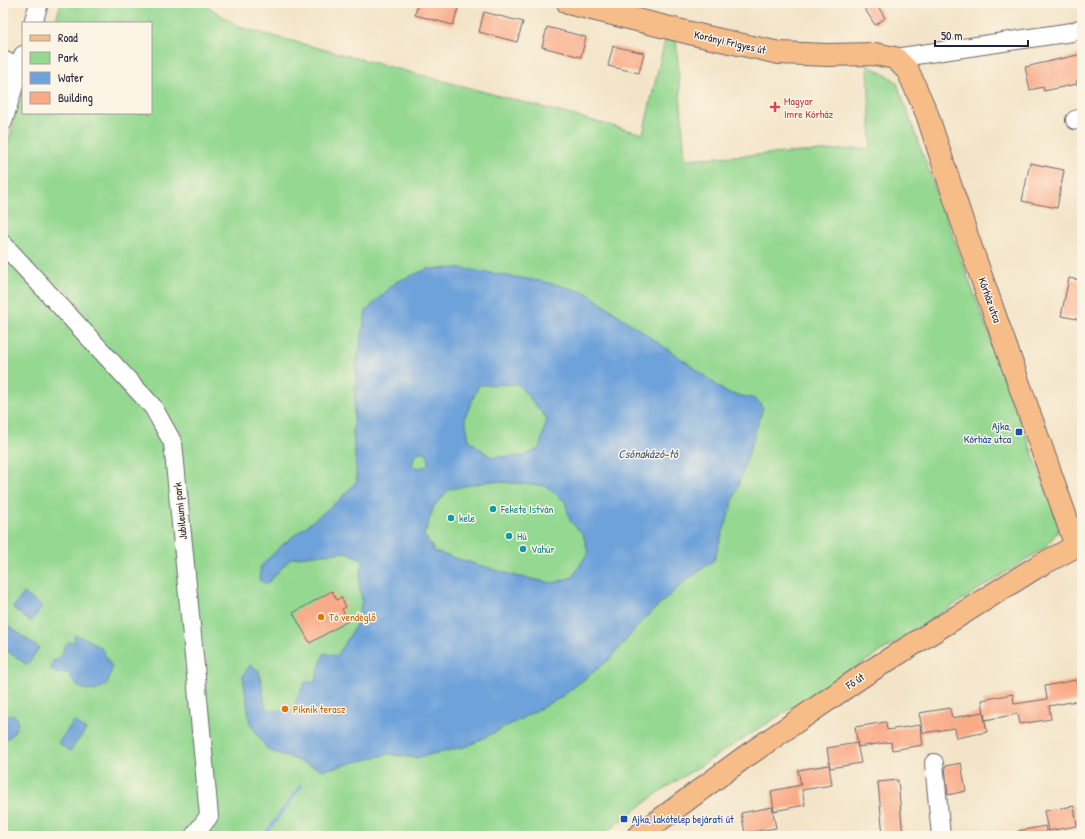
<svg xmlns="http://www.w3.org/2000/svg" width="1085" height="839" font-family="'Patrick Hand',sans-serif">
  <style>
    .green { fill: #94d891; stroke: #5b7d66 }
    .water { fill: #6ea2da; stroke: #48628a; fill-rule: evenodd }
    .lines { fill: none; stroke-linecap: round; stroke-linejoin: round }
    .stream { stroke: #6ea2da; stroke-width: 3.5 }
    .building { fill: #f9aa87 }
    .minor-casing { stroke: #6b666c; stroke-width: 20 }
    .major-casing { stroke: #6b666c; stroke-width: 24 }
    .minor { stroke: #fff; stroke-width: 18 }
    .major { stroke: #f7bd88; stroke-width: 22 }
    .health-dot { fill: #e0444e; stroke: #fcf5e5; stroke-width: 1.5 }
    .transit-dot { fill: #1a4fb4; stroke: #fcf5e5; stroke-width: 1.5 }
    .culture-dot { fill: #0f9aa8; stroke: #fcf5e5; stroke-width: 1.5 }
    .food-dot { fill: #e8710a; stroke: #fcf5e5; stroke-width: 1.5 }
    .labels { text-anchor: middle; dominant-baseline: central; stroke-width: 3; stroke-linejoin: round; paint-order: stroke }
    .street-label { font-size: 11px; fill: #22223b; stroke: #fcf5e5 }
    .health-label { font-size: 11px; fill: #be3a42; stroke: #fcf5e5; text-anchor: start }
    .transit-label { font-size: 11px; fill: #164399; stroke: #fcf5e5; text-anchor: end }
    .culture-label { font-size: 11px; fill: #0d838f; stroke: #fcf5e5; text-anchor: start }
    .food-label { font-size: 11px; fill: #c56008; stroke: #fcf5e5; text-anchor: start }
    .water-label { font-size: 12px; font-style: italic; fill: #40557b; stroke: #fcf5e5 }
  </style>
  <rect width="100%" height="100%" fill="#fcf5e5"/>
  <filter id="ink" filterUnits="userSpaceOnUse"><feTurbulence type="fractalNoise" baseFrequency=".025" numOctaves="2"/><feDisplacementMap in="SourceGraphic" scale="8" xChannelSelector="R" yChannelSelector="G"/><feConvolveMatrix kernelMatrix="1 2 1 2 8 2 1 2 1" color-interpolation-filters="sRGB"/></filter>
  <filter id="wash" filterUnits="userSpaceOnUse"><feTurbulence type="fractalNoise" baseFrequency=".012" numOctaves="4" result="noise"/><feDisplacementMap in="SourceGraphic" scale="16" xChannelSelector="R" yChannelSelector="G"/><feGaussianBlur stdDeviation="0.9" result="paint"/><feColorMatrix in="noise" values="0 0 0 0 0 0 0 0 0 0 0 0 0 0 0 0 0 1.4 0 .05"/><feComposite in="paint" operator="in"/></filter>
  <g filter="url(#wash)">
    <rect width="100%" height="100%" fill="#f3e4c8"/>
    <!-- green -->
    <path class="green" d="M61,3H203L239,27L643,134L666,36L676,38L685,159L871,148L868,65L896,81L1060,528L1046,547L659,792L601,836H3V161L23,89V113H151V23H55Z"/>
    <!-- water -->
    <g class="water">
      <path d="M460,268L545,282L585,292L689,364L727,393L756,399L763,408L714,560L682,584L643,620L610,659L560,698L511,724L468,746L415,758L389,754L324,770L268,750L250,723L243,676L250,665L259,671L265,704L267,710L291,712L305,682H315L324,653L337,656L355,627L362,601L359,584L363,560L347,552L322,554L291,558L267,584L259,580L261,566L281,546L337,502L357,481L353,433L356,368L366,311L396,282L427,269ZM518,384L547,419L539,449L523,456L491,457L469,440L465,417L479,385ZM420,452H426L429,460L427,466L419,468L412,466L415,454ZM491,481L545,486L565,501L570,521L583,534L588,552L573,577L553,583L516,576L435,552L424,535L434,506L450,489Z"/>
      <path d="M24,593L42,607L31,622L13,608Z"/>
      <path d="M3,622L39,648L27,665L3,648Z"/>
      <path d="M75,635L87,639L102,649L112,668L108,683L96,691C80,689 75,688 68,672L58,674L51,669L53,661C61,658 63,655 64,646L69,642H76L74,638Z"/>
      <path d="M7,715H14L18,719C17,728 13,738 3,740V716Z"/>
      <path d="M74,721L86,730L70,751L58,743Z"/>
    </g>
    <g class="lines">
      <!-- stream -->
      <path class="stream" d="M264,836L301,786"/>
    </g>
    <g id="blocks">
      <!-- building -->
      <g class="building">
        <path d="M418,3H450L459,5L453,25L415,15Z"/>
        <path d="M861,3H876L885,18L875,25Z"/>
        <path d="M484,12L523,22L517,42L479,32Z"/>
        <path d="M547,27L586,37L581,57L542,47Z"/>
        <path d="M613,46L644,53L639,73L608,66Z"/>
        <path d="M1082,54V79L1076,81L1077,84L1044,91L1043,87L1030,90L1025,67Z"/>
        <path d="M1030,163L1064,170L1057,208L1022,201Z"/>
        <path d="M1069,278L1082,281V320L1061,316Z"/>
        <path d="M332,591L337,600L341,597L346,607L342,609L348,621L310,643L293,613Z"/>
        <path d="M1076,680L1078,691L1082,690V700L1049,706L1051,719L1020,724L1018,714L985,720L982,700L1013,694L1014,704L1047,699L1045,686Z"/>
        <path d="M950,708L952,718L983,712L987,732L956,738L955,728L923,733L919,713Z"/>
        <path d="M886,722L887,730L920,725L923,745L892,750L891,742L858,747L855,727Z"/>
        <path d="M857,743L861,763L830,768L827,748Z"/>
        <path d="M961,763L966,791L948,795L945,766Z"/>
        <path d="M829,765L832,785L802,790L805,805L774,811L771,791L801,785L798,770Z"/>
        <path d="M898,780L903,836H883L878,782Z"/>
        <path d="M1074,806L1077,826L1048,831L1044,811Z"/>
        <path d="M772,807L776,828L745,833L741,813Z"/>
        <path d="M1045,826L1047,836H1019L1018,831Z"/>
      </g>
    </g>
  </g>
  <g filter="url(#ink)">
    <use href="#blocks" fill-opacity="0" stroke="#6b666c" stroke-width="1"/>
    <g class="lines">
      <!-- minor casing -->
      <g class="minor-casing">
        <g id="minor">
          <path d="M33,23L39,3"/>
          <path d="M895,58L1072,32L1082,28"/>
          <path d="M3,60L19,68"/>
          <path d="M1075,120L1082,118"/>
          <path d="M3,122L23,55"/>
          <path d="M3,244L153,407L173,443L195,666L209,816L194,836"/>
          <path d="M934,763L941,836"/>
        </g>
      </g>
      <!-- major casing -->
      <g class="major-casing">
        <g id="major">
          <path d="M568,3L698,35L779,53L828,55L875,54L895,58L908,71L927,114L968,239L1076,546"/>
          <path d="M638,836L742,759L864,675L1035,568L1082,543"/>
        </g>
      </g>
      <!-- minor -->
      <use href="#minor" class="minor"/>
      <!-- major -->
      <use href="#major" class="major"/>
    </g>
  </g>
  <!-- markers -->
  <path class="health-dot" d="M773 101h4v4h4v4h-4v4h-4v-4h-4v-4h4z"/>
  <g class="transit-dot">
    <rect x="1015" y="428" width="8" height="8" rx="2"/>
    <rect x="620" y="815" width="8" height="8" rx="2"/>
  </g>
  <g class="culture-dot">
    <circle cx="493" cy="509" r="4"/>
    <circle cx="451" cy="518" r="4"/>
    <circle cx="509" cy="536" r="4"/>
    <circle cx="523" cy="549" r="4"/>
  </g>
  <g class="food-dot">
    <circle cx="321" cy="617" r="4"/>
    <circle cx="285" cy="709" r="4"/>
  </g>
  <g class="labels">
    <!-- street labels -->
    <g class="street-label">
      <text transform="translate(730 42) rotate(13)">Korányi Frigyes út</text>
      <text transform="translate(990 300) rotate(70)">Kórház utca</text>
      <text transform="translate(180 511) rotate(-96)">Jubileumi park</text>
      <text transform="translate(855 681) rotate(-34)">Fő út</text>
    </g>
    <!-- health labels -->
    <g class="health-label">
      <text x="784" y="101">Magyar<tspan x="784" dy="13">Imre Kórház</tspan></text>
    </g>
    <!-- transit labels -->
    <g class="transit-label">
      <text x="1011" y="426">Ajka,<tspan x="1011" dy="13">Kórház utca</tspan></text>
      <text x="632" y="819" text-anchor="start">Ajka, lakótelep bejárati út</text>
    </g>
    <!-- culture labels -->
    <g class="culture-label">
      <text x="501" y="509">Fekete István</text>
      <text x="459" y="518">kele</text>
      <text x="517" y="536">Hú</text>
      <text x="531" y="549">Vahúr</text>
    </g>
    <!-- food labels -->
    <g class="food-label">
      <text x="329" y="617">Tó vendéglő</text>
      <text x="293" y="709">Piknik terasz</text>
    </g>
    <!-- water labels -->
    <g class="water-label">
      <text x="648" y="453">Csónakázó-tó</text>
    </g>
  </g>
  <!-- margin -->
  <rect width="1085" height="839" fill="none" stroke="#fcf5e5" stroke-width="16"/>
  <!-- legend -->
  <rect x="22" y="22" width="130" height="92" fill="#fcf5e5" stroke="#a5a1a1"/>
  <rect x="30" y="35" width="20" height="6" fill="#f7bd88" stroke="#a5a1a1"/>
  <text x="58" y="42" font-size="12" fill="#22223b">Road</text>
  <rect x="30" y="52" width="20" height="12" fill="#94d891" stroke="#a5a1a1"/>
  <text x="58" y="62" font-size="12" fill="#22223b">Park</text>
  <rect x="30" y="72" width="20" height="12" fill="#6ea2da" stroke="#a5a1a1"/>
  <text x="58" y="82" font-size="12" fill="#22223b">Water</text>
  <rect x="30" y="92" width="20" height="12" fill="#f9aa87" stroke="#a5a1a1"/>
  <text x="58" y="102" font-size="12" fill="#22223b">Building</text>
  <!-- scale -->
  <path d="M935 40v6h93v-6" fill="none" stroke="#22223b" stroke-width="2"/>
  <text x="941" y="40" font-size="12" fill="#22223b" stroke="#fcf5e5" stroke-width="3" paint-order="stroke">50 m</text>
</svg>
